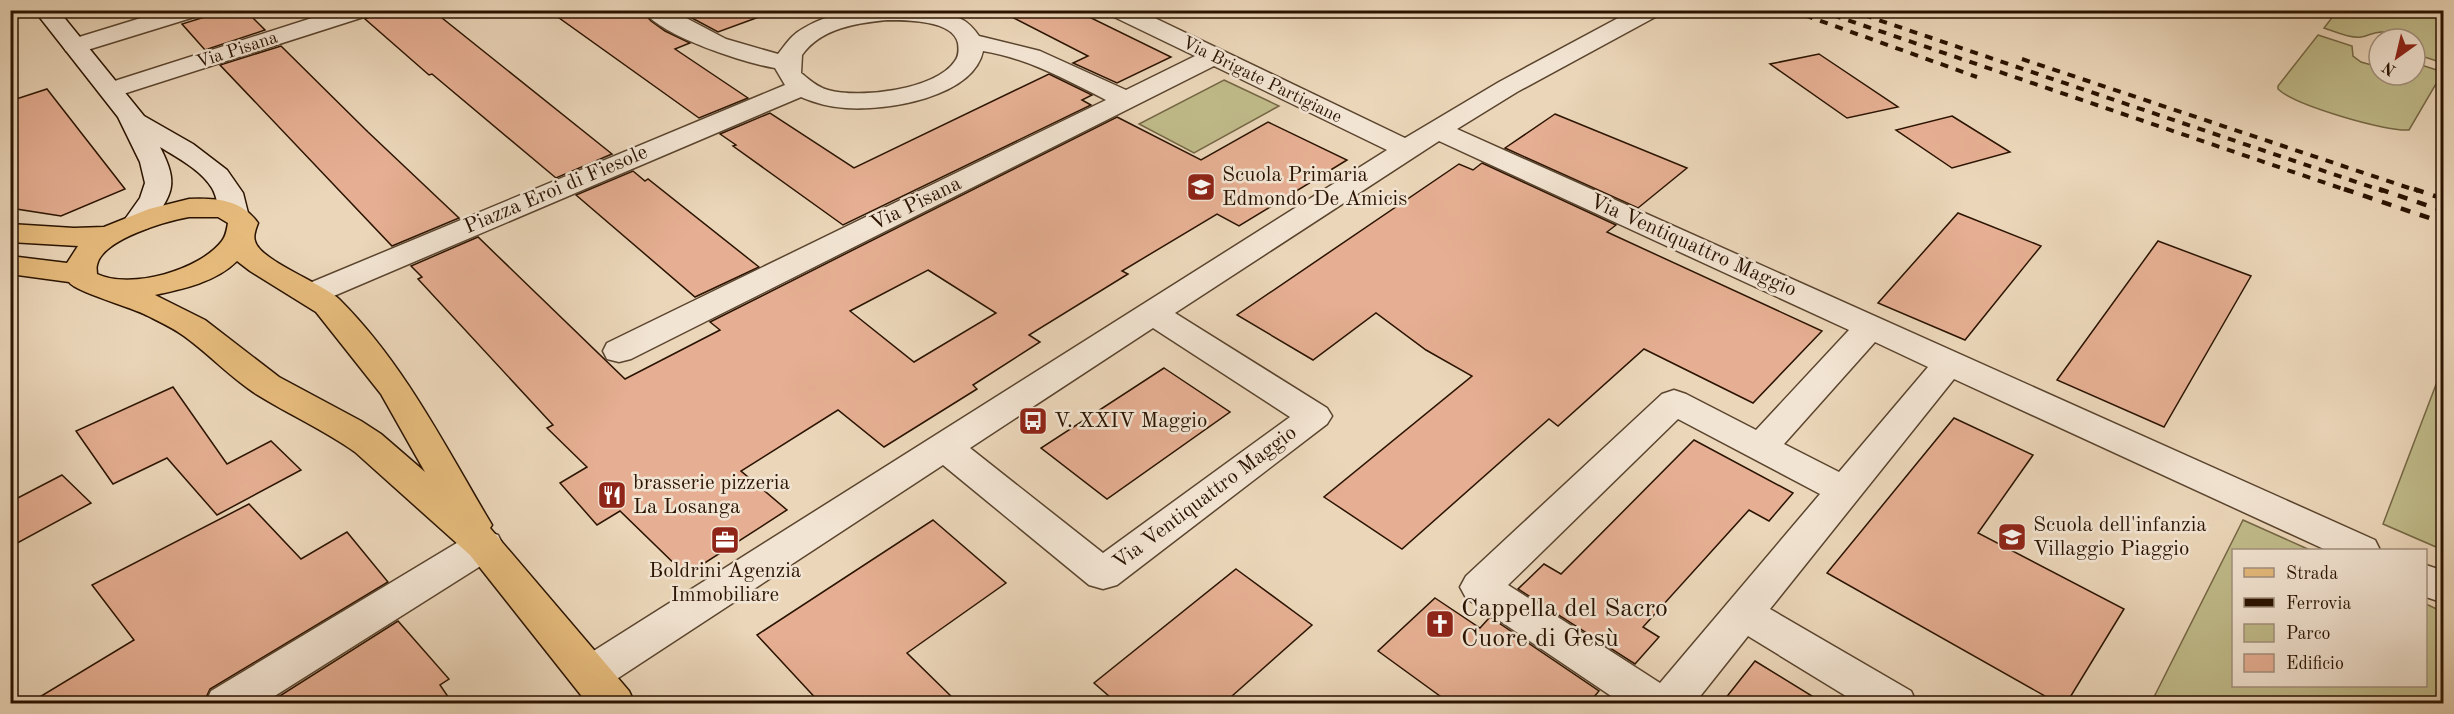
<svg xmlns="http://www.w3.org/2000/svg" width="2454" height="714" font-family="'Old Standard TT',serif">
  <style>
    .green { fill: #c0bb8a; stroke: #756745; stroke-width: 1.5 }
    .building { fill: #e6af93; stroke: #2a1300; stroke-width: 1.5; fill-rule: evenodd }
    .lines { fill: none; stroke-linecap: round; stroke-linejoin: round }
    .street-casing { stroke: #5a442e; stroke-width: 3 }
    .secondary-casing { stroke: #2a1300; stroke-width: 3 }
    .primary-casing { stroke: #2a1300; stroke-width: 3 }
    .street { fill: #f2e4d2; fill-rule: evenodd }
    .secondary { fill: #f2e4d2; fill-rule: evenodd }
    .primary { fill: #e6bb7c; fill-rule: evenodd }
    .rail-far1 { stroke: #2a1300; stroke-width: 4; stroke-dasharray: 8 8; stroke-linecap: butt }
    .rail { stroke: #2a1300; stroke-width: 4.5; stroke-dasharray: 10 10; stroke-linecap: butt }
    .labels { text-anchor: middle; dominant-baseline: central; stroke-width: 5; stroke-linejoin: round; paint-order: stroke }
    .far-street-label { font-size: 18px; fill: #2a1300; stroke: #f2e4d2 }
    .poi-label { font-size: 21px; fill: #2a1300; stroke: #f2e4d2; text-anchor: start }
    .street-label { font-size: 21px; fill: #2a1300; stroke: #f2e4d2 }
    .near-poi-label { font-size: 26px; fill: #2a1300; stroke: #f2e4d2; text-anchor: start }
  </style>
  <rect width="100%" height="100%" fill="#ebd6b9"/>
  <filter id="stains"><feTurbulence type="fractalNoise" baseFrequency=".00333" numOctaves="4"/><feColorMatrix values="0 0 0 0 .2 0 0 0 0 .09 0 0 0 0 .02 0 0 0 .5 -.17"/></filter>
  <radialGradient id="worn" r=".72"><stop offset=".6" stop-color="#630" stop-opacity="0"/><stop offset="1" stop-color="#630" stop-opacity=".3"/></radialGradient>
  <!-- green -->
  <g class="green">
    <path d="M2337,11H2443V63L2415,54V39C2403,39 2395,33 2383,32C2374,31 2369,36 2361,37C2350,39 2334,31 2324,28Z"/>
    <path d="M2318,35L2352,46L2353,56L2361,62L2379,67V75H2415V63L2443,72L2409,130C2386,132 2294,105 2278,89V86Z"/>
    <path d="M1224,80L1279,106L1194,153L1139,124Z"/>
    <path d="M2437,382L2444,384L2443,550L2383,524Z"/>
    <path d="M2243,520L2310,550H2234V686H2426V604L2443,612V703H2151Z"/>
  </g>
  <!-- building -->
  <g class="building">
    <path d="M227,10H245L265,30L205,50L182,24Z"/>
    <path d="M375,10H432L612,154L556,178L432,74L429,75L365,19L372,16Z"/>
    <path d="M548,10H641L651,21L665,31L690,43L675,49L748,98L699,118Z"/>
    <path d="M677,10H766L767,14L718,32Z"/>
    <path d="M998,10H1075L1171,57L1117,83L1073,63L1088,56Z"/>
    <path d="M281,46L368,132L459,218L392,246L220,65Z"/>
    <path d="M1819,54L1898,107L1847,118L1770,64Z"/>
    <path d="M1049,74L1092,95L1082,100L1091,105L843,225L733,146L736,145L720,134L770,113L854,168Z"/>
    <path d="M47,89L125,189L61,216L10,208V101Z"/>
    <path d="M1555,114L1687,168L1638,208L1505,148Z"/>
    <path d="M1952,116L2010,152L1952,168L1896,130Z"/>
    <path d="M1117,117L1201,160L1268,122L1347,160L1239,226L1217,214L1122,271L1128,274L1029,335L1040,342L973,385L977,389L884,447L838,410L741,471L787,510L686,575L620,511L597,525L560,483L587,467L547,428L553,425L418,279L422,277L411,266L478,237L625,379L720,330L710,322ZM928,270L996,313L914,362L850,311Z"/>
    <path d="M1482,163L1616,225L1607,232L1822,331L1753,403L1644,349L1558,426L1549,419L1402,549L1324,497L1472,376L1426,350L1376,313L1313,360L1237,315L1459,164L1473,170Z"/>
    <path d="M633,171L645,181L648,179L759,267L695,297L576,195Z"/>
    <path d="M1958,213L2041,246L1965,340L1878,303Z"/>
    <path d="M2158,241L2251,276L2164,427L2057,380Z"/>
    <path d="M1164,368L1230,412L1107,499L1041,448Z"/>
    <path d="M173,387L227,464L271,441L301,470L217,515L167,458L113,484L76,431Z"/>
    <path d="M1954,418L2033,455L1978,533L2124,609L2066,704H2059L1827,573Z"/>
    <path d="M1694,440L1793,493L1769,521L1749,510L1643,627L1659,637L1635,664L1518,589L1544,564L1561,574Z"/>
    <path d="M62,475L91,503L10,547V502Z"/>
    <path d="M249,504L301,559L347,532L388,582L210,689L203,704H28L134,640L92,585Z"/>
    <path d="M933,520L1006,583L907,653L959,704H821L757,635Z"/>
    <path d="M1236,569L1312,625L1223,704H1118L1094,683Z"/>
    <path d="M1435,598L1480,628L1490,617L1599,691L1588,704H1451L1378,651Z"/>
    <path d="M398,621L449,679L440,685L453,704H267Z"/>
    <path d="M1755,661L1825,704H1721Z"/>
  </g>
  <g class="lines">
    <!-- street casing -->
    <g class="street-casing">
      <g id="street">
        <path d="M167,10H204L201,15L84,51L75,53L66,51L63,46L66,41Z"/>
        <path d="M337,10H373L370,15L120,95L111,98L102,95L98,90L102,85Z"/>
        <path d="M643,10H671L726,39L778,54C786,44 792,34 804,28C819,19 836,14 852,11C875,7 943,8 963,20C970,24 974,29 979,36L1040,51L1126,90L1195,56L1110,15L1107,10H1138L1405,138L1499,82L1633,10H1662L1659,15L1517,92L1457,129L2375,540L2380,550H2326L1954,379L1770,609L1911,691L1917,704H1859L1748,636L1694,704H1623L1466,598L1460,587L1466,576L1662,394L1674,390L1686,394L1756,430L1849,330L1439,141L1175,313L1327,408L1332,416L1327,424L1117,585L1103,589L1089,585L943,465L606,686L591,692L576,686L570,674L576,662L1387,150L1214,66L631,359L619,362L607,359L603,351L607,343L1106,100C1067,80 1027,58 983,51C973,98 885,111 846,108C830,107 815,103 801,97L322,301L311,304L300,301L295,294L300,287L785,85L775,68C745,63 660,36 643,10ZM887,20C906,20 953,20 958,43C959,50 959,56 955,61C936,90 859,99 828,90C817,87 810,80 801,73L802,55C821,28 857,23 887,20ZM1153,328L1290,417L1103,553L970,448ZM1875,342L1928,367L1839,472L1784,444ZM1678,419L1820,494L1660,683L1508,585Z"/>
        <path d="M484,530L498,535L503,545L498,555L262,704H205L211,691L470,535Z"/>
        <path d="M2426,565L2444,571V603L2426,597Z"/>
      </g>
    </g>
    <!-- secondary casing -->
    <g class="secondary-casing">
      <path id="secondary" d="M34,10H58L144,116L193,144L227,170L243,193L248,213L244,219L234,222L224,219C217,210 218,198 212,188C201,170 178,158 160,147C180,186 172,194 148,228L138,231L128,228L123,222L140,198L145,183L140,162L118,117Z"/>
    </g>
    <!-- primary casing -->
    <g class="primary-casing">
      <path id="primary" d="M189,199C216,198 241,199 258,223C256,228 253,236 255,241C259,260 324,284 340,300C402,362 442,440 486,515L492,525L490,528L629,691L635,704H588L470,555L355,452C324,430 288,414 256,394C230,377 209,354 184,336C173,328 160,322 148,316C132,307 75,292 69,282L10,274V256L67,263L78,246L10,242V224L74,228L104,227L149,209ZM189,217H218L228,223C227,229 226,236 222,241C200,270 131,290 97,274C97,271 96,268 97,265C102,239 167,221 189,217ZM237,261L250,271L316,312L381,394L425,472L381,434L361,421L279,377L205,320L155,295C183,289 216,282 237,261Z"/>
    </g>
    <!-- street -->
    <use href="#street" class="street"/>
    <!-- secondary -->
    <use href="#secondary" class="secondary"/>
    <!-- primary -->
    <use href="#primary" class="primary"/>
    <!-- rail-far1 -->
    <g class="rail-far1">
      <path d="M1790,10L1977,77"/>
      <path d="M1818,10L2349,191"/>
      <path d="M1849,10L2383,191"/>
      <path d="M2022,59L2418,191"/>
    </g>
    <!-- rail -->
    <g class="rail">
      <path d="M2344,189L2444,223"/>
      <path d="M2379,189L2444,211"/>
      <path d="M2414,189L2444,199"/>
    </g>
  </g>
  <!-- icons -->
  <defs>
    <g id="school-square" transform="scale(1.5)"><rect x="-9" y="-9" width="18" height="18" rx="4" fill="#8f2418" stroke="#f2e4d2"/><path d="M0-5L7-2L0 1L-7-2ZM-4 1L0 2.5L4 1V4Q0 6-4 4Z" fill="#fff"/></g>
    <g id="bus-square" transform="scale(1.5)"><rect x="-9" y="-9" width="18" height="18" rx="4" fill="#8f2418" stroke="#f2e4d2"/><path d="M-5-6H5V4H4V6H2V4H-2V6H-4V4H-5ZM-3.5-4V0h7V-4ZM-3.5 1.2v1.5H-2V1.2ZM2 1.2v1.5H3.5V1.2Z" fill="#fff"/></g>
    <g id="restaurant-square" transform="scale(1.5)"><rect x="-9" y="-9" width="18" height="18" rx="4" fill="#8f2418" stroke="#f2e4d2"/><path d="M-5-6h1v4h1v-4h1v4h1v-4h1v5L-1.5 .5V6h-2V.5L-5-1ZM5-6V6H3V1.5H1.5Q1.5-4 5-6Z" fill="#fff"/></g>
    <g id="office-square" transform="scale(1.5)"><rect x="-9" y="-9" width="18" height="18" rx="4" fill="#8f2418" stroke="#f2e4d2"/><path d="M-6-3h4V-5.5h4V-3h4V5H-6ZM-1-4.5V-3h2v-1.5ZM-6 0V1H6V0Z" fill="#fff"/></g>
    <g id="church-square" transform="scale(1.5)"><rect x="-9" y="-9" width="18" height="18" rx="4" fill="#8f2418" stroke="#f2e4d2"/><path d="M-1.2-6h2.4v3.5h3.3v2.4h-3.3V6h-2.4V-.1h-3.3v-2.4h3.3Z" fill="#fff"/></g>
  </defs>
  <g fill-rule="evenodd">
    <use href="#school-square" x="1201" y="187"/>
    <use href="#bus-square" x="1033" y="421"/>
    <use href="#restaurant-square" x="612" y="495"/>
    <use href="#school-square" x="2012" y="537"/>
    <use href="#office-square" x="725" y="540"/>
    <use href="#church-square" x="1440" y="624"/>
  </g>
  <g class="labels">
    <!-- far-street labels -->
    <g class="far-street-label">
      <text transform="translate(237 50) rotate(-18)">Via Pisana</text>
      <text transform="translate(1262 80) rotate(26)">Via Brigate Partigiane</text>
    </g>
    <!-- poi labels -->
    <g class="poi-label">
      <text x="1222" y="175">Scuola Primaria<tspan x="1222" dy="24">Edmondo De Amicis</tspan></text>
      <text x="1054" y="421">V. XXIV Maggio</text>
      <text x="633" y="483">brasserie pizzeria<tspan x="633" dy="24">La Losanga</tspan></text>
      <text x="2033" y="525">Scuola dell'infanzia<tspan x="2033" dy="24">Villaggio Piaggio</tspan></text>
      <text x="725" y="571" text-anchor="middle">Boldrini Agenzia<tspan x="725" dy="24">Immobiliare</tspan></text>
    </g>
    <!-- street labels -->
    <g class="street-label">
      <text transform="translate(556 190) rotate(-23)">Piazza Eroi di Fiesole</text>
      <text transform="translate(916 204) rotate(-26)">Via Pisana</text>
      <text transform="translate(1693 246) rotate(24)">Via Ventiquattro Maggio</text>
      <text transform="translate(1205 498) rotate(-37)">Via Ventiquattro Maggio</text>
    </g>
    <!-- near-poi labels -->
    <g class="near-poi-label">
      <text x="1461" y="609">Cappella del Sacro<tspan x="1461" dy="30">Cuore di Gesù</tspan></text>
    </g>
  </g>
  <!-- margin -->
  <rect width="2454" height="714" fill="none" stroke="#ebd6b9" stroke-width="36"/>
  <rect x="12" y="12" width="2430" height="690" fill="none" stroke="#2a1300" stroke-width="3"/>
  <rect x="18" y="18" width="2418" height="678" fill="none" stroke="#2a1300" stroke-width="1.5"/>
  <!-- legend -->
  <rect x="2232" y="549" width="195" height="138" fill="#f2e4d2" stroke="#a2907e" stroke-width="1.5"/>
  <rect x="2244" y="568" width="30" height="9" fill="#e6bb7c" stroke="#a2907e" stroke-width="1.5"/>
  <text x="2286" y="579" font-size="18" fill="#2a1300">Strada</text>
  <rect x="2244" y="598" width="30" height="9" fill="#2a1300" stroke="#a2907e" stroke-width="1.5"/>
  <text x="2286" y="609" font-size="18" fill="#2a1300">Ferrovia</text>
  <rect x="2244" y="624" width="30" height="18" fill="#c0bb8a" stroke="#a2907e" stroke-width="1.5"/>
  <text x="2286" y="639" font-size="18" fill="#2a1300">Parco</text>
  <rect x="2244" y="654" width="30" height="18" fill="#e6af93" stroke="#a2907e" stroke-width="1.5"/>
  <text x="2286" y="669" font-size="18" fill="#2a1300">Edificio</text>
  <!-- north arrow -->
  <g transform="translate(2397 57) rotate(214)"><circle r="28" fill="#f2e4d2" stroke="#a2907e" stroke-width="1.5"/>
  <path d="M0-4.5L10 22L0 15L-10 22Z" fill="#8f2418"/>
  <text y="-9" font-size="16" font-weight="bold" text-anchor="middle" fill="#2a1300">N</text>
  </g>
  <rect width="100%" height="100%" filter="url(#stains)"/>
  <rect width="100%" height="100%" fill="url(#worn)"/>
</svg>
